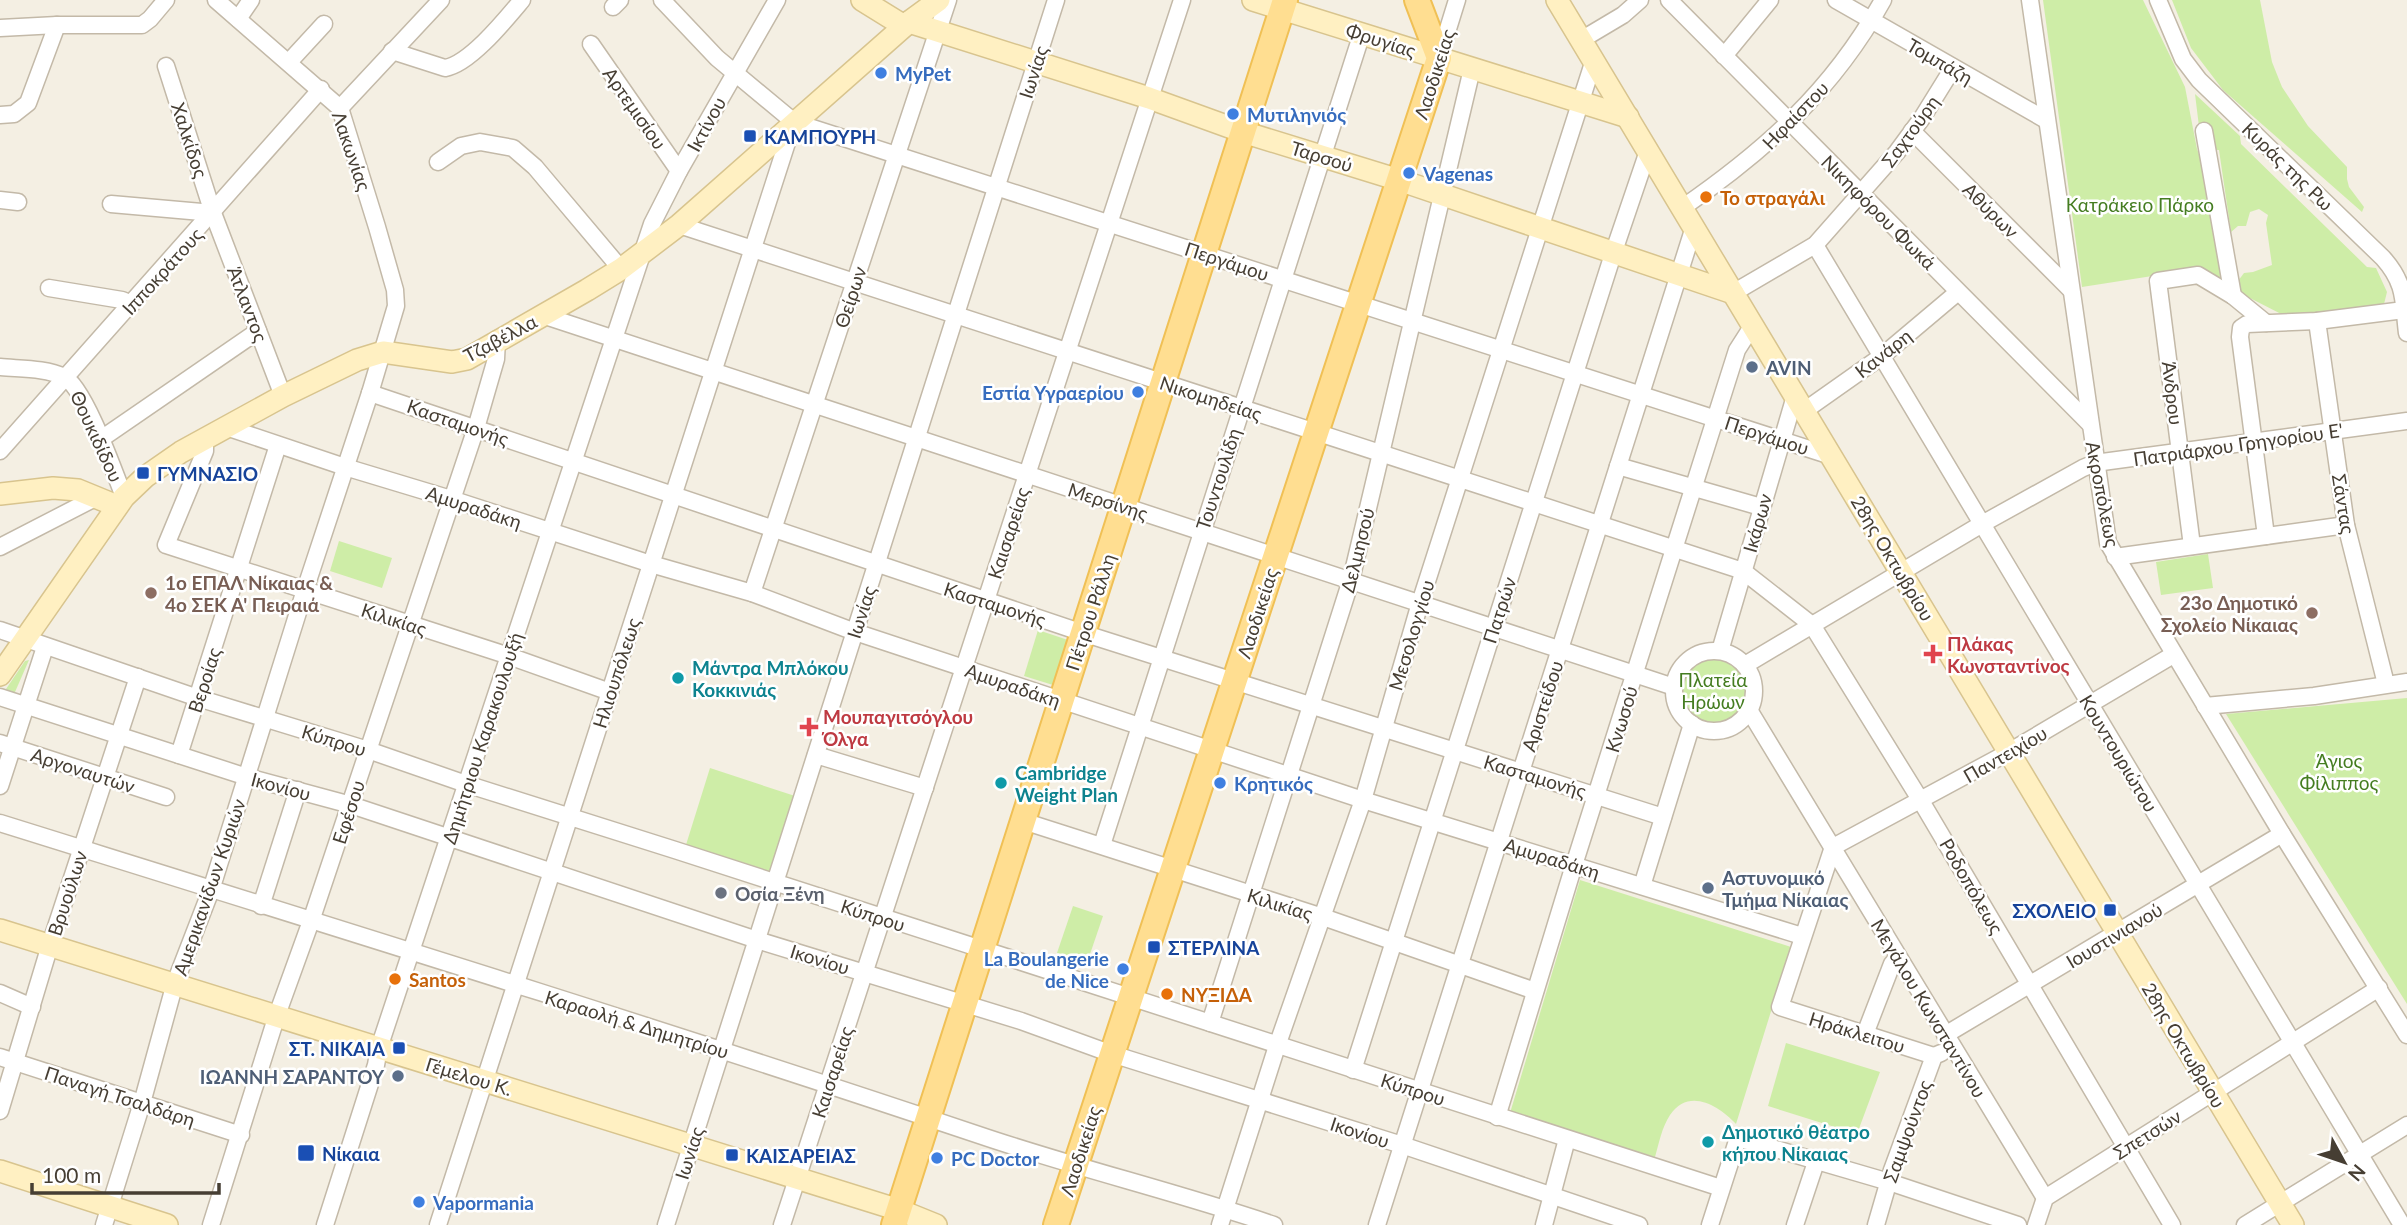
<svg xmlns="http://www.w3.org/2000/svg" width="2407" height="1225" font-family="Lato,sans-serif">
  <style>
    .green { fill: #ceeda7 }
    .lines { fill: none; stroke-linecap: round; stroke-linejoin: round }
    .street-casing { stroke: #c3b9a8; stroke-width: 19 }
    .secondary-casing { stroke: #d8c48e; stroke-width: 24 }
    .primary-casing { stroke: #f0c055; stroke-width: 28 }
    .street { stroke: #fff; stroke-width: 16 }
    .secondary { stroke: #fff0c2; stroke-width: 21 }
    .primary { stroke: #ffde91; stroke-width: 24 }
    .shop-dot { fill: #3f7fe0; stroke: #fff; stroke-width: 2.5 }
    .transit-dot { fill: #1a4fb4; stroke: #fff; stroke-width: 2.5 }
    .food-dot { fill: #e8710a; stroke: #fff; stroke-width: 2.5 }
    .service-dot { fill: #5c6f8a; stroke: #fff; stroke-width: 2.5 }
    .education-dot { fill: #8d6e63; stroke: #fff; stroke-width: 2.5 }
    .health-dot { fill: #e0444e; stroke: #fff; stroke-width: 2.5 }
    .culture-dot { fill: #0f9aa8; stroke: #fff; stroke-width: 2.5 }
    .worship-dot { fill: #6b7280; stroke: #fff; stroke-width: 2.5 }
    .labels { text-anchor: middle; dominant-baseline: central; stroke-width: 5; stroke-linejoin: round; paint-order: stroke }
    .street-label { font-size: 19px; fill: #463e33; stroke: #fff }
    .shop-label { font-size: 19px; font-weight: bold; fill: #366cbe; stroke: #fff; text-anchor: start }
    .transit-label { font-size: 19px; font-weight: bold; fill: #164399; stroke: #fff; text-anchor: start }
    .food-label { font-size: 19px; font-weight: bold; fill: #c56008; stroke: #fff; text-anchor: start }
    .park-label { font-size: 19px; fill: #457d21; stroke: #fff }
    .service-label { font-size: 19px; font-weight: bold; fill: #4e5e75; stroke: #fff; text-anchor: start }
    .education-label { font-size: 19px; font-weight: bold; fill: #785e54; stroke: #fff; text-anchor: start }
    .health-label { font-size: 19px; font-weight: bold; fill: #be3a42; stroke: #fff; text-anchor: start }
    .culture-label { font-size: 19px; font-weight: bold; fill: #0d838f; stroke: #fff; text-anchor: start }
    .worship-label { font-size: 19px; font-weight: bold; fill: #5b616d; stroke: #fff; text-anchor: start }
  </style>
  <rect width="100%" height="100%" fill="#f4efe3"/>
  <!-- green -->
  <g class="green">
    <path d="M2043,0H2143L2185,87L2197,149L2203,165L2223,284L2197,269L2082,287Z"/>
    <path d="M2172,0H2260L2272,62L2282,87L2308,126L2347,167V179L2349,187L2364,207L2362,212L2223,90L2191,48Z"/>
    <path d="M2195,94L2240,136L2241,144L2367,267L2376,268L2387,292L2384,304L2349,308L2344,313L2287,317L2244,295L2240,290L2238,281L2244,273L2253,272L2272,265L2266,223L2268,215L2259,209L2250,212L2246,226H2238L2231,232L2219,150L2202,151Z"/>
    <path d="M339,541L392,558L382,588L330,571Z"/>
    <path d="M2208,554L2213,588L2161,595L2156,562Z"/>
    <path d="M1038,630L1068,640L1053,685L1024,676Z"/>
    <circle cx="1713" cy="690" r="35"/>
    <path d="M29,660L15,692L13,694L6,689L25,661Z"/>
    <path d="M2407,698V1004L2226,714Z"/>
    <path d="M710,768L795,796L770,875L685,848Z"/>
    <path d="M1580,880L1791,947L1736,1124C1719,1106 1689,1087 1670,1115C1662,1127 1659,1143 1655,1157L1510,1113Z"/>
    <path d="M1073,906L1103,916L1087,963L1057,953Z"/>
    <path d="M1786,1043L1880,1072L1857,1134L1768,1106Z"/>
  </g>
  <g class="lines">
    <!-- street casing -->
    <g class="street-casing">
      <g id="street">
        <path d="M662,0L717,58L794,122L1831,456"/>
        <path d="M1669,0L2090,424"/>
        <path d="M1836,0L2046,120"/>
        <path d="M2030,0L2108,543L2282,834L2407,1035"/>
        <path d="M2158,0L2183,59L2199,80L2383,258C2406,284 2403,300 2407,333"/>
        <path d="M613,7L620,0"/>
        <path d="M238,19L251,0"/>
        <path d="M0,28L57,25H142L150,19L166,0"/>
        <path d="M1581,40L1623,15L1640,0"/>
        <path d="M591,44L679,171"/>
        <path d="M392,51L445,68C470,64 506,19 522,0"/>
        <path d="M1724,56L1770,0"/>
        <path d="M1439,58L1457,0"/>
        <path d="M289,62L324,24"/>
        <path d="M166,66L213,213L283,396"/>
        <path d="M340,108L441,0"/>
        <path d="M0,115L14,114L28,103L57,25"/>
        <path d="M1912,131L2070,289"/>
        <path d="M2204,131L2233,296"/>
        <path d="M438,162L461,146L480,142L513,148L535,167L621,269"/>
        <path d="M0,200L18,202"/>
        <path d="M111,204L213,213"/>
        <path d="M1682,208C1766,150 1833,90 1883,0"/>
        <path d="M679,225L1743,571L1812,625L1921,801L2172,1225"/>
        <path d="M1815,245L2402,1225"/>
        <path d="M49,288L122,300L132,304"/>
        <path d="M1733,293L1815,245L1897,152L1922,118L1953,68"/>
        <path d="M542,315L1674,687"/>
        <path d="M2317,321L2346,525L2386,684"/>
        <path d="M0,367C20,369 46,368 64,377C84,386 115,474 124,497"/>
        <path d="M370,393L1092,636L1663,817"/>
        <path d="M1804,411L1882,356L1958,292"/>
        <path d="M226,427L345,467L451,499L651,564L752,593L855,632L1363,800L1802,936"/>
        <path d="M205,438V451L166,545L509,656L610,692"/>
        <path d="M101,439L258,331"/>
        <path d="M0,451L321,89"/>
        <path d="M1618,466L1761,507"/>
        <path d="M2266,536L2240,337L2241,328L2247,324L2317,321L2404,310"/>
        <path d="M2192,546L2158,281L2198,275L2233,296L2266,323"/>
        <path d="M0,547L95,498"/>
        <path d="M2115,557L2346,525"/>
        <path d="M752,593L948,0"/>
        <path d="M0,630L198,698L368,750L466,784L675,850L1721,1188"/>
        <path d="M1720,651L1795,396"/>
        <circle cx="1714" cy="691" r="40"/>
        <path d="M1745,665L1982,524L2083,468L2095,463L2407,421"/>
        <path d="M0,697L247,777L351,805L757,940L1021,1021L1112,1054L1402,1145L1639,1225"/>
        <path d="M2205,706L2314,696L2407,682"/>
        <path d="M1749,710L2045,1198"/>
        <path d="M0,743L166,797"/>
        <path d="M179,755L278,445"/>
        <path d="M816,755L925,788"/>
        <path d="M0,786L45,647"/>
        <path d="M1023,821L1323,917L1535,991"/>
        <path d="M0,823C327,925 654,1026 979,1135C1076,1168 1177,1192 1274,1225"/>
        <path d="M1102,845L1362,33"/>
        <path d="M1642,886L1692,724"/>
        <path d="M261,906L298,790"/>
        <path d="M0,993L32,1007"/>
        <path d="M1210,1023L1351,580L1472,69"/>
        <path d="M1865,1034L1892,964L1898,957"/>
        <path d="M1945,1035L2282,834"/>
        <path d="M1934,1056L1780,1007L1833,847L2009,752L2173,655"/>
        <path d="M0,1057L241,1135"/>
        <path d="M1353,1070L1614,251L1648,151"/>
        <path d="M0,1111L50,945L138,677"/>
        <path d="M1497,1117L1574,865L1737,350L1753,325"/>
        <path d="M104,1225L142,1103L175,983L211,890L305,590L370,393L396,306L395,290L377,227L340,108L216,0"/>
        <path d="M211,1225L277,1015L311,921L476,428L496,359L497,339"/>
        <path d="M325,1225L376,1065L379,1048L652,224L679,171L777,0"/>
        <path d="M438,1225L793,124"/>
        <path d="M666,1225L1056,0"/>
        <path d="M782,1225L1182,0"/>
        <path d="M1220,1225L1277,1046L1363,800L1420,603L1594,60"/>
        <path d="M1377,1225L1694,227"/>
        <path d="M1544,1225L1567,1139"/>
        <path d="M1710,1225L1738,1138L1889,1182L2018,1225"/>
        <path d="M1795,1225L1816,1162"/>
        <path d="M1876,1225L1892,1170L1934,1056L1941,1053"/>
        <path d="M2036,1225L2045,1198L2379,988"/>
        <path d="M2245,1225L2407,1125"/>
      </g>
    </g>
    <!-- secondary casing -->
    <g class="secondary-casing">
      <g id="secondary">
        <path d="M862,0L904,26"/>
        <path d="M1253,0L1628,117"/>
        <path d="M1557,0L2293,1225"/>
        <path d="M909,22L1149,98L1243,132L1399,180L1733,293"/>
        <path d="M0,494L53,488L78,490L117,506"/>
        <path d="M0,675L124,497L145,477L181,452L283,396L357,360L383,352L452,362L467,359L587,290L621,269L679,225L909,22L939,0"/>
        <path d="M0,930L899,1210L936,1225"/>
        <path d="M0,1171L167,1225"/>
      </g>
    </g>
    <!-- primary casing -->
    <g class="primary-casing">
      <g id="primary">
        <path d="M894,1225L1285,0"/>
        <path d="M1056,1225L1439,58L1417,0"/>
      </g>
    </g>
    <!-- street -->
    <use href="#street" class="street"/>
    <!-- secondary -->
    <use href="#secondary" class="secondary"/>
    <!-- primary -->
    <use href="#primary" class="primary"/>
  </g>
  <!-- markers -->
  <g class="shop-dot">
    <circle cx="881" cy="73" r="7"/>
    <circle cx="1233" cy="114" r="7"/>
    <circle cx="1409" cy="173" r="7"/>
    <circle cx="1138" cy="392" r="7"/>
    <circle cx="1220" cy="783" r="7"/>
    <circle cx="1123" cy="969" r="7"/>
    <circle cx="937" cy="1158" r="7"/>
    <circle cx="419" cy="1202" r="7"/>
  </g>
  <g class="transit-dot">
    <rect x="743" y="129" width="14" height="14" rx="3.5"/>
    <rect x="136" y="466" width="14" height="14" rx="3.5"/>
    <rect x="2103" y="903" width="14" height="14" rx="3.5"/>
    <rect x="1147" y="940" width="14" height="14" rx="3.5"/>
    <rect x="392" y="1041" width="14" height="14" rx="3.5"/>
    <rect x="297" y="1144" width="18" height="18" rx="3.5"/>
    <rect x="725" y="1148" width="14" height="14" rx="3.5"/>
  </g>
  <g class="food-dot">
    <circle cx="1706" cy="197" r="7"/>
    <circle cx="395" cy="979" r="7"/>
    <circle cx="1167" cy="994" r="7"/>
  </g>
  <g class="service-dot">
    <circle cx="1752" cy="367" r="7"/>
    <circle cx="1708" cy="888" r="7"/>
    <circle cx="398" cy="1076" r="7"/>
  </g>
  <g class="education-dot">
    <circle cx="151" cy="593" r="7"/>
    <circle cx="2312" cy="613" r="7"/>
  </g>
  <g class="health-dot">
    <path d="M1929.5 643.5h7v7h7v7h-7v7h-7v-7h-7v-7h7z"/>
    <path d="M805.5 716.5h7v7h7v7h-7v7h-7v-7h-7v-7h7z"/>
  </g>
  <g class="culture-dot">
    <circle cx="678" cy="678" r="7"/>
    <circle cx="1001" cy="783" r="7"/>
    <circle cx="1708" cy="1142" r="7"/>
  </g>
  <circle class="worship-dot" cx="721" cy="893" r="7"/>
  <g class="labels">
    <!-- street labels -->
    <g class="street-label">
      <text transform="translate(1381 40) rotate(18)">Φρυγίας</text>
      <text transform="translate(1940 61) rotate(30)">Τομπάζη</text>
      <text transform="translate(1033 72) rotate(-72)">Ιωνίας</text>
      <text transform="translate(1434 74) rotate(-72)">Λαοδικείας</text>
      <text transform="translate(635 108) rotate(55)">Αρτεμισίου</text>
      <text transform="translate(1795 115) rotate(-46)">Ηφαίστου</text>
      <text transform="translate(706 124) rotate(-61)">Ικτίνου</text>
      <text transform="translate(1910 131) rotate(-54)">Σαχτούρη</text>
      <text transform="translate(190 140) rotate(72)">Χαλκίδος</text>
      <text transform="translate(352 151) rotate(71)">Λακωνίας</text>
      <text transform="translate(1322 156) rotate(17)">Ταρσού</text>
      <text transform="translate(2288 166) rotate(44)">Κυράς της Ρω</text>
      <text transform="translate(1991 210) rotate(45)">Αθύρων</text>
      <text transform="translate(1879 212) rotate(45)">Νικηφόρου Φωκά</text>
      <text transform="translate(1227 261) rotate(18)">Περγάμου</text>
      <text transform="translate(162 271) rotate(-48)">Ιπποκράτους</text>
      <text transform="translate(850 297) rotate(-72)">Θείρων</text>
      <text transform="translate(248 304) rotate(69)">Άτλαντος</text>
      <text transform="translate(500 338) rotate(-28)">Τζαβέλλα</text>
      <text transform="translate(1883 353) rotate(-38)">Κανάρη</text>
      <text transform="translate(2173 393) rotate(83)">Άνδρου</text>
      <text transform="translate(1211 398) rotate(18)">Νικομηδείας</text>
      <text transform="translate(458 422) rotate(19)">Κασταμονής</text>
      <text transform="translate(1767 435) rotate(18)">Περγάμου</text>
      <text transform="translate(97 436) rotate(65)">Θουκιδίδου</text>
      <text transform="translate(2238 444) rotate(-8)">Πατριάρχου Γρηγορίου Ε'</text>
      <text transform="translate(1218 479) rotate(-72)">Τουντουλίδη</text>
      <text transform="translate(2103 494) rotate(79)">Ακροπόλεως</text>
      <text transform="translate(1108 501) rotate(18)">Μερσίνης</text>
      <text transform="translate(2344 504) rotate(81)">Σάντας</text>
      <text transform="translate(474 507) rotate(18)">Αμυραδάκη</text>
      <text transform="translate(1757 523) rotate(-74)">Ικάρων</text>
      <text transform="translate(1008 533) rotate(-72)">Καισαρείας</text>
      <text transform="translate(1357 550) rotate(-76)">Δελμησού</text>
      <text transform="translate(1893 558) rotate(59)">28ης Οκτωβρίου</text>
      <text transform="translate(995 604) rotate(18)">Κασταμονής</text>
      <text transform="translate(1499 610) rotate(-72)">Πατρών</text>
      <text transform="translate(861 612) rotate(-72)">Ιωνίας</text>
      <text transform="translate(1090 612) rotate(-72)">Πέτρου Ράλλη</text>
      <text transform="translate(1257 613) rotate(-72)">Λαοδικείας</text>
      <text transform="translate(394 619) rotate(18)">Κιλικίας</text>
      <text transform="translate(1411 635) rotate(-73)">Μεσολογγίου</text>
      <text transform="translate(616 673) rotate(-72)">Ηλιουπόλεως</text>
      <text transform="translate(204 680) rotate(-72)">Βεροίας</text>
      <text transform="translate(1013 685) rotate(19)">Αμυραδάκη</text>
      <text transform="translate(1542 706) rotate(-72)">Αριστείδου</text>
      <text transform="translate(1621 719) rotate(-73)">Κνωσού</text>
      <text transform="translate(482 738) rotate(-72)">Δημήτριου Καρακουλουξή</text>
      <text transform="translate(334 740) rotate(17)">Κύπρου</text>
      <text transform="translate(2119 753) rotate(59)">Κουντουριώτου</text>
      <text transform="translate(2005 754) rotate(-30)">Παντειχίου</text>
      <text transform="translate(83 770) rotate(18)">Αργοναυτών</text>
      <text transform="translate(1535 776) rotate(17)">Κασταμονής</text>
      <text transform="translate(281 786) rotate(15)">Ικονίου</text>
      <text transform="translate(348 812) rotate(-72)">Εφέσου</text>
      <text transform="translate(1552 858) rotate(17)">Αμυραδάκη</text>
      <text transform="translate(1972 886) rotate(60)">Ροδοπόλεως</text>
      <text transform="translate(209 887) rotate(-71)">Αμερικανίδων Κυριών</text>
      <text transform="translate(67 893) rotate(-72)">Βρυούλων</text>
      <text transform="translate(1280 904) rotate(17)">Κιλικίας</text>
      <text transform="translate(873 915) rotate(18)">Κύπρου</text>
      <text transform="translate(2114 935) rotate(-31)">Ιουστινιανού</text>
      <text transform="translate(820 959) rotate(17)">Ικονίου</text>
      <text transform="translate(1929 1008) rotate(59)">Μεγάλου Κωνσταντίνου</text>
      <text transform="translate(637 1024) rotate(17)">Καραολή &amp; Δημητρίου</text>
      <text transform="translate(1857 1032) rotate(17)">Ηράκλειτου</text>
      <text transform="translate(2184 1045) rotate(59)">28ης Οκτωβρίου</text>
      <text transform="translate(832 1072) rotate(-72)">Καισαρείας</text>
      <text transform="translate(469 1076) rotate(17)">Γέμελου Κ.</text>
      <text transform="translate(1413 1089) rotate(18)">Κύπρου</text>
      <text transform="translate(120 1096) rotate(18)">Παναγή Τσαλδάρη</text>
      <text transform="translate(1907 1131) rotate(-70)">Σαμψούντος</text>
      <text transform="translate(1360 1132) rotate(18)">Ικονίου</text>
      <text transform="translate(2147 1134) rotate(-32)">Σπετσών</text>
      <text transform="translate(1080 1151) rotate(-72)">Λαοδικείας</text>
      <text transform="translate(689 1153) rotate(-72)">Ιωνίας</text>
    </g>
    <!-- shop labels -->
    <g class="shop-label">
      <text x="895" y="73">MyPet</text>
      <text x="1247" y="114">Μυτιληνιός</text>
      <text x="1423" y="173">Vagenas</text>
      <text x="1124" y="392" text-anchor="end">Εστία Υγραερίου</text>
      <text x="1234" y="783">Κρητικός</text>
      <text x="1109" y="958" text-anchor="end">La Boulangerie<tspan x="1109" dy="22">de Nice</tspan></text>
      <text x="951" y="1158">PC Doctor</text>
      <text x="433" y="1202">Vapormania</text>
    </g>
    <!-- transit labels -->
    <g class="transit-label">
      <text x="764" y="136">KAΜΠΟΥΡΗ</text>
      <text x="157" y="473">ΓΥΜΝΑΣΙΟ</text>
      <text x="2096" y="910" text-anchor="end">ΣΧΟΛΕΙΟ</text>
      <text x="1168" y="947">ΣΤΕΡΛΙΝΑ</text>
      <text x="385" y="1048" text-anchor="end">ΣΤ. ΝΙΚΑΙΑ</text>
      <text x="322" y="1153">Νίκαια</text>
      <text x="746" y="1155">ΚΑΙΣΑΡΕΙΑΣ</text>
    </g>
    <!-- food labels -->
    <g class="food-label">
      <text x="1720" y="197">Το στραγάλι</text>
      <text x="409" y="979">Santos</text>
      <text x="1181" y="994">ΝΥΞΙΔΑ</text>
    </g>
    <!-- park labels -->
    <g class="park-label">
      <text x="2140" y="204">Κατράκειο Πάρκο</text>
      <text x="1713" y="679">Πλατεία<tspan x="1713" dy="22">Ηρώων</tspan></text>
      <text x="2339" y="760">Άγιος<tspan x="2339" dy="22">Φίλιππος</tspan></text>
    </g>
    <!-- service labels -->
    <g class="service-label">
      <text x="1766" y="367">AVIN</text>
      <text x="1722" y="877">Αστυνομικό<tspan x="1722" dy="22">Τμήμα Νίκαιας</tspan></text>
      <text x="384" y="1076" text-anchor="end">ΙΩΆΝΝΗ ΣΑΡΑΝΤΟΥ</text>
    </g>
    <!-- education labels -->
    <g class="education-label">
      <text x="165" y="582">1ο ΕΠΑΛ Νίκαιας &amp;<tspan x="165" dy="22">4ο ΣΕΚ Α' Πειραιά</tspan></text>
      <text x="2298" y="602" text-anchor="end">23ο Δημοτικό<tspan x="2298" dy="22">Σχολείο Νίκαιας</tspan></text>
    </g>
    <!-- health labels -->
    <g class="health-label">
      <text x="1947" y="643">Πλάκας<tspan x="1947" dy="22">Κωνσταντίνος</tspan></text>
      <text x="823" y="716">Μουπαγιτσόγλου<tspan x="823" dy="22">Όλγα</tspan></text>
    </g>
    <!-- culture labels -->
    <g class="culture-label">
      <text x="692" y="667">Μάντρα Μπλόκου<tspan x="692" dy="22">Κοκκινιάς</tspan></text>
      <text x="1015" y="772">Cambridge<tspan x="1015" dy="22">Weight Plan</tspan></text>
      <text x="1722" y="1131">Δημοτικό θέατρο<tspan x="1722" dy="22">κήπου Νίκαιας</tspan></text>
    </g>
    <!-- worship labels -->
    <g class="worship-label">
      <text x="735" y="893">Οσία Ξένη</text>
    </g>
  </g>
  <!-- north arrow -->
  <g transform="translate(2344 1162) rotate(130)" stroke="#ffffff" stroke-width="5" paint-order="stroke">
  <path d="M0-5L12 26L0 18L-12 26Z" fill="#463e33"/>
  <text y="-10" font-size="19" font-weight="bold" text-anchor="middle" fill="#463e33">N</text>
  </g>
  <!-- scale -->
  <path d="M32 1183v10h187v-10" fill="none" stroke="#463e33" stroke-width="3.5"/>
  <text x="42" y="1183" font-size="21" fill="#463e33" stroke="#ffffff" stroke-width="5" paint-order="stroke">100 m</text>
</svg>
